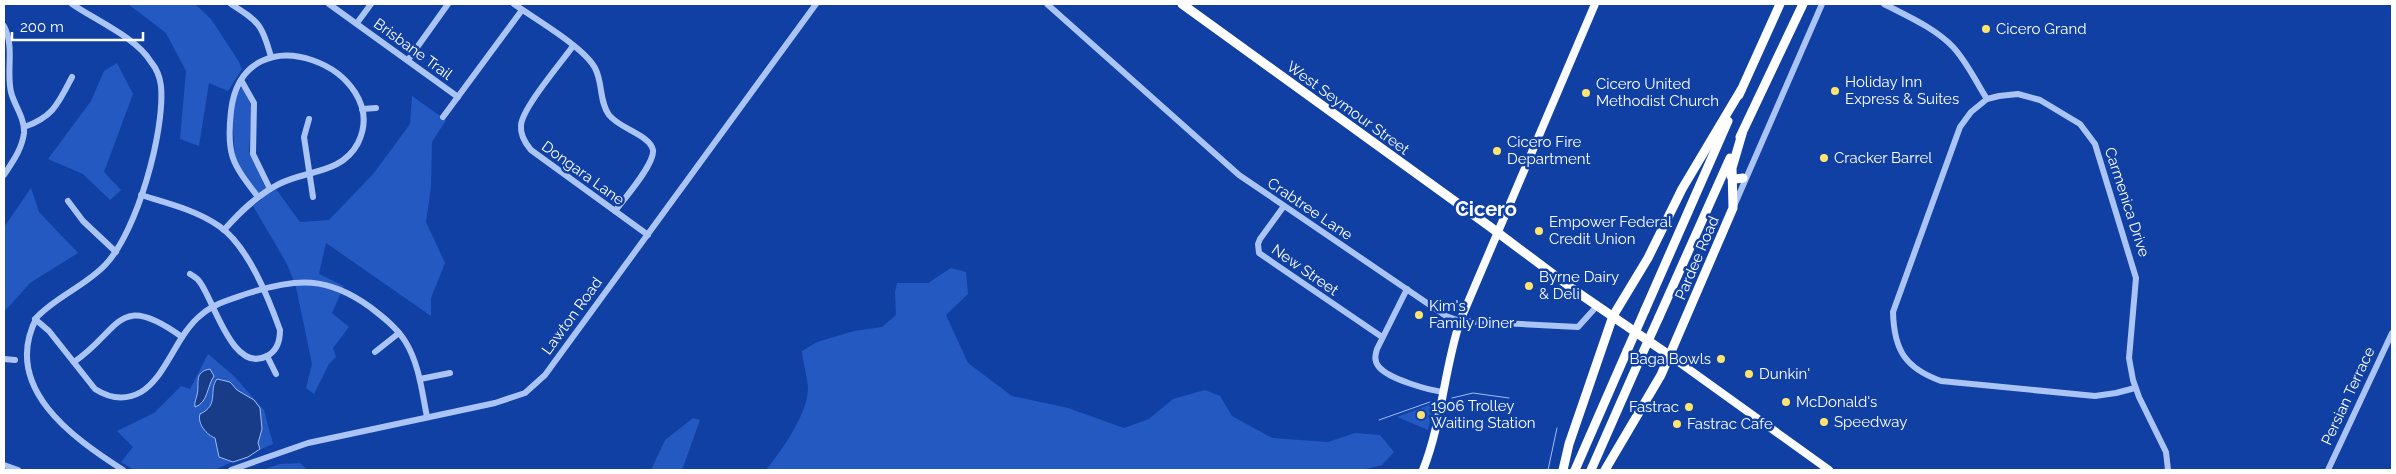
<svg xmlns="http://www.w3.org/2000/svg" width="2396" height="474" font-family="Raleway,sans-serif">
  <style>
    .green { fill: #2359c1 }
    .water { fill: #183c88; stroke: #9cbdf9 }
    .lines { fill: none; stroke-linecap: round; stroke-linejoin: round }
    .stream { stroke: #9cbdf9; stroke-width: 1 }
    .minor { stroke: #aac4f6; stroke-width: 6 }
    .major { stroke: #f9fbff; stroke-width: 8 }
    .highway { stroke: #fff; stroke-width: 9 }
    .highway-bridge { stroke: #fff; stroke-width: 9 }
    .poi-dot { fill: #ffe56f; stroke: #1040a3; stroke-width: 2 }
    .labels { text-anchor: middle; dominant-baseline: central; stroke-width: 5; stroke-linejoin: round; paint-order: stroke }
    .poi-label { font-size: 15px; fill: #fff; stroke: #1040a3; text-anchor: start }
    .street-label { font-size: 15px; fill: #fff; stroke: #1040a3 }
    .district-label { font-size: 20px; font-weight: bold; fill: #fff; stroke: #1040a3 }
  </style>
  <rect width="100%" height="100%" fill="#1040a3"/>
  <!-- green -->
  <g class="green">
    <path d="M128,4H195L211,19L239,62L242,69L228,91L209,83L199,146L180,139L186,71L166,33Z"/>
    <path d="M117,63L133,94L104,172L121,190L110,200L83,174L48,159L91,101L104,71Z"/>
    <path d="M243,86L252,108L249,151L264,185L270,193L276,189L300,222L329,220L374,173L410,124L412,96L446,120L432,142L431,187L426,222L445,263L431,298V316L326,243L319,274L344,286L332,313L349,327L333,348L336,357L329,364L314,394L306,388L312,364L296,287L287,264L253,206L262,199L235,160L232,111L237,92Z"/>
    <path d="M31,188L39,212L78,253L30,283L4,312V227Z"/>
    <path d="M951,268L966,272L968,294L946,315L968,363L1012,396L1068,408L1124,428L1149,419L1173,399L1205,390L1220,396L1232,416L1272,438L1328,442L1355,433L1380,435L1394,452L1382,465L1362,470H766C782,450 807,415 808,389C808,379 803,363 802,351L817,342L854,331L882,327L896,315L895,292L897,283H928Z"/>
    <path d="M208,354L233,375L264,410L273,444L214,470H134L121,462L133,447L117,431L154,413L181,386L190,389Z"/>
    <path d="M1434,403L1428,430L1397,417Z"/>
    <path d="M693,418L700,420L682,470H651L665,440Z"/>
    <path d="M300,463L308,470H262L280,464Z"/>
  </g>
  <!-- water -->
  <g class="water">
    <path d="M210,369L214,376C207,386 208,403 195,407C194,402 196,400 197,395C200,384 193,372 210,369Z"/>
    <path d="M217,379L230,382L237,390L254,400L260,408L262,429L258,443L260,449L248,457L233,462L219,457L215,438C207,435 197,424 200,414C220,405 208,390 217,379Z"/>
  </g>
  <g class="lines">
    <!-- stream -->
    <g class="stream">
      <path d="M1452,398L1473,393L1509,398"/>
      <path d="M1379,420L1430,402"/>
      <path d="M1548,470L1557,428"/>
    </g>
    <!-- minor -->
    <g class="minor">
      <path d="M72,4C95,20 137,38 151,62C156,68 160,78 161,86C165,132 137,231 106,264C87,285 57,296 37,317C0,387 73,438 123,470"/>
      <path d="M231,4C259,22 262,24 271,57"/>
      <path d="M329,4L458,97"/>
      <path d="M514,4C535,19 584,47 595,68C603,83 599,101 609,115C620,129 650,135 653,150C655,164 624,199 615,211"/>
      <path d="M1047,4L1239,175L1446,316L1460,321L1578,327L1597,306"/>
      <path d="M1884,4C1907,16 1935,28 1953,47C1967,62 1976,82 1987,99L1999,96L2018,94L2040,100L2080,124L2095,144L2136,278L2129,358L2133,380L2139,397L2166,452L2168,470"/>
      <path d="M357,23L371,4"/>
      <path d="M4,26C15,48 6,69 11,92C14,105 25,118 24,133C22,149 13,161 4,175"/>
      <path d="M573,46C561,63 523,107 521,125C520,135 525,143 531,150L648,235"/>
      <path d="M408,60L448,4"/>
      <path d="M241,80L254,103L253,154L270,189"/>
      <path d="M1987,99L1971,112L1960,127L1893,312C1894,350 1905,368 1941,381L2095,396L2116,393L2135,388"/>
      <path d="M362,109L376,108"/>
      <path d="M443,117L522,10"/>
      <path d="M309,119L304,137L313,197"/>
      <path d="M24,127C53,117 58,104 72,77"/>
      <path d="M141,195C167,203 196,210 219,226C248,246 268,297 280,330C280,340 277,351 267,356C232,375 213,297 199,281C197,278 193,276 190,274"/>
      <path d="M68,201L83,221L116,252"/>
      <path d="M1284,206L1260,239L1258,244L1259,253L1382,337"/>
      <path d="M1734,206L1822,4"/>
      <path d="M224,230C240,212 257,195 279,184C306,170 342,174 358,143C394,70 243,6 231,111C226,155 232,163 258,197"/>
      <path d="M1407,289L1377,349C1375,356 1374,361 1379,367C1389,379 1428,390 1443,392"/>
      <path d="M35,319L49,331L95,389C109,398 125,401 141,392C167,376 176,335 201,315C215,303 232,299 249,293C297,278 327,276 370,307C383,317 396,327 405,341C419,363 422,392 427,417"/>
      <path d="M375,352L399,333"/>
      <path d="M267,356L276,374"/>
      <path d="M4,359L15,360"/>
      <path d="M74,362C121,330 117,290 182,337"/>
      <path d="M420,379L450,373"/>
      <path d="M4,465L18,470"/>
      <path d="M231,470L308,443L495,403L525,393L545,375L816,4"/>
      <path d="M2328,470L2392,333"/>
    </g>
    <!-- major -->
    <g class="major">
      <path d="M1669,355L1829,470"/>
      <path d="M1423,470C1442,422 1444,370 1460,321L1595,4"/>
    </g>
    <!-- highway -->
    <g class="highway">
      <path d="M1182,4L1489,226L1577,292L1669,355"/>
      <path d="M1739,95L1780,4"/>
      <path d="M1740,137L1803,4"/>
      <path d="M1731,176L1735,179L1743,178"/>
      <path d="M1645,310L1728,121"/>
      <path d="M1659,317L1730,158"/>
      <path d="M1563,470L1569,444L1613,316L1648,258L1682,189L1741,90"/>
      <path d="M1575,470L1627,351"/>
      <path d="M1591,470L1639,361"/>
      <path d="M1605,470L1661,375L1733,208L1732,168L1742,134"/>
    </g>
    <!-- highway-bridge -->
    <g class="highway-bridge">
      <path d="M1627,351L1645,310"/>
      <path d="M1639,361L1659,317"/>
    </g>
  </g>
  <!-- markers -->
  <g class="poi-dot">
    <circle cx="1986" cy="29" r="5"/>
    <circle cx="1835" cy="91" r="5"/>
    <circle cx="1586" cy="93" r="5"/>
    <circle cx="1497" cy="151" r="5"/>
    <circle cx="1824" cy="158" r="5"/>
    <circle cx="1539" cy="231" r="5"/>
    <circle cx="1529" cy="286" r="5"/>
    <circle cx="1419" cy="315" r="5"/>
    <circle cx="1721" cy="359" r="5"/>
    <circle cx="1749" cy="374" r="5"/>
    <circle cx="1786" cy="402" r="5"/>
    <circle cx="1689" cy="407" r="5"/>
    <circle cx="1421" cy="415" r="5"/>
    <circle cx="1824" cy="422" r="5"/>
    <circle cx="1677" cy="424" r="5"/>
  </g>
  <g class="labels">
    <!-- poi labels -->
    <g class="poi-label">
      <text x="1996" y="29">Cicero Grand</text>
      <text x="1845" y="82">Holiday Inn<tspan x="1845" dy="17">Express &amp; Suites</tspan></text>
      <text x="1596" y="84">Cicero United<tspan x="1596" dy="17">Methodist Church</tspan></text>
      <text x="1507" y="142">Cicero Fire<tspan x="1507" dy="17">Department</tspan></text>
      <text x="1834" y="158">Cracker Barrel</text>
      <text x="1549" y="222">Empower Federal<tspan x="1549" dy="17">Credit Union</tspan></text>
      <text x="1539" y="277">Byrne Dairy<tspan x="1539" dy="17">&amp; Deli</tspan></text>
      <text x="1429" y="306">Kim's<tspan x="1429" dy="17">Family Diner</tspan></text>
      <text x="1711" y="359" text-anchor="end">Baga Bowls</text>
      <text x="1759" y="374">Dunkin'</text>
      <text x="1796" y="402">McDonald's</text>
      <text x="1431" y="406">1906 Trolley<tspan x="1431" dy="17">Waiting Station</tspan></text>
      <text x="1679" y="407" text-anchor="end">Fastrac</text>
      <text x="1834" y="422">Speedway</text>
      <text x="1687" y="424">Fastrac Cafe</text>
    </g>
    <!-- street labels -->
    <g class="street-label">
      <text transform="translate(413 49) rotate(36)">Brisbane Trail</text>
      <text transform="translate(1348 108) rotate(36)">West Seymour Street</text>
      <text transform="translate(583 173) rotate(36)">Dongara Lane</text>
      <text transform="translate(2127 202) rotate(72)">Carmenica Drive</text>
      <text transform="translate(1310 209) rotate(34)">Crabtree Lane</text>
      <text transform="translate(1697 258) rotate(-67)">Pardee Road</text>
      <text transform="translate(1305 270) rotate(35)">New Street</text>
      <text transform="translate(572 316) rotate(-54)">Lawton Road</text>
      <text transform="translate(2348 396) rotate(-65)">Persian Terrace</text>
    </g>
    <!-- district labels -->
    <g class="district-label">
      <text x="1486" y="209">Cicero</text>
    </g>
  </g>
  <!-- border -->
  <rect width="2396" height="474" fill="none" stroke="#ffffff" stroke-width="10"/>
  <!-- scale -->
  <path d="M12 32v8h131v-8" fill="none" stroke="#ffffff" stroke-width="2.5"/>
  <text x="20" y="32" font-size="15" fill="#ffffff" stroke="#1040a3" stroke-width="4" paint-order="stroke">200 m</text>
</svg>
